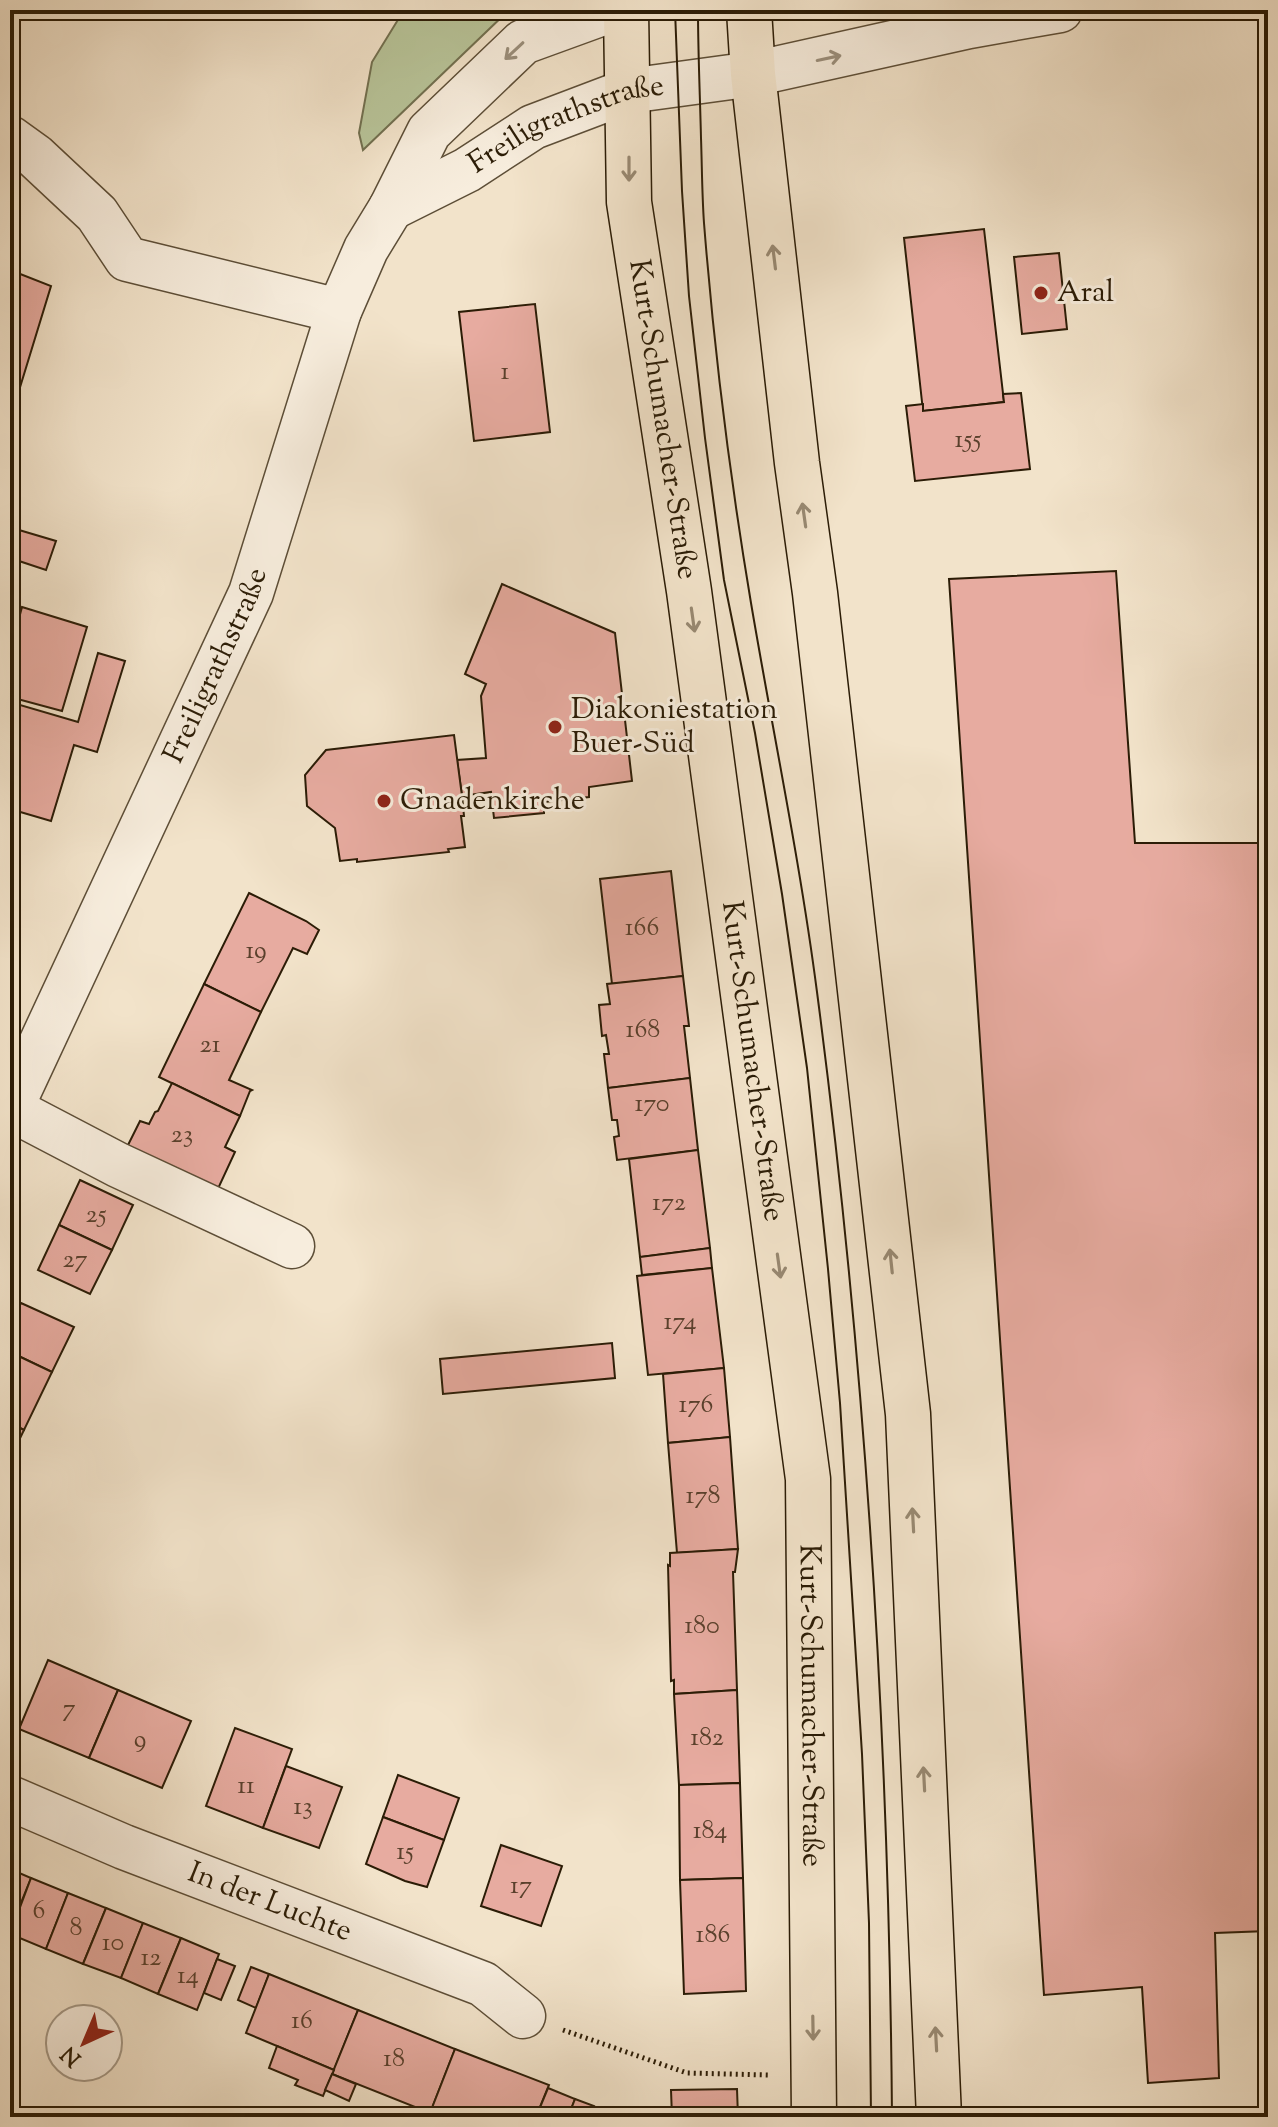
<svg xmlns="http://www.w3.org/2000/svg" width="1278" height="2127" font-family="'Sorts Mill Goudy',serif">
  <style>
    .green { fill: #b8c499; stroke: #727050; stroke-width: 2 }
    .building { fill: #e7aba0; stroke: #2b1c06; stroke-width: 2 }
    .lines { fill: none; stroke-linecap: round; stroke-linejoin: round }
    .minor-casing { stroke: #5d4e37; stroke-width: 47 }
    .major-casing { stroke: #2b1c06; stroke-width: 47 }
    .path { stroke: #2b1c06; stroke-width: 5; stroke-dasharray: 2 4; stroke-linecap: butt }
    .minor { stroke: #f7eddd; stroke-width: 44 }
    .major { stroke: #f2e3ca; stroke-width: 44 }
    .tram { stroke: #2b1c06; stroke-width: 2 }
    .oneway { stroke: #9b8f7c }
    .oneway2 { stroke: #988972 }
    .poi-dot { fill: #8f2418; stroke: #f7eddd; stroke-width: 3 }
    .labels { text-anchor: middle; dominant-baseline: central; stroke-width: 6; stroke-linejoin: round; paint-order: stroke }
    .number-label { font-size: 26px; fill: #5a402c }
    .street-label { font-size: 30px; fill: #2b1c06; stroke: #f7eddd }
    .poi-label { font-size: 30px; fill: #2b1c06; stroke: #f7eddd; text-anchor: start }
  </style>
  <rect width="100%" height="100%" fill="#f2e3ca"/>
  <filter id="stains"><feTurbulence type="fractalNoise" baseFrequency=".0025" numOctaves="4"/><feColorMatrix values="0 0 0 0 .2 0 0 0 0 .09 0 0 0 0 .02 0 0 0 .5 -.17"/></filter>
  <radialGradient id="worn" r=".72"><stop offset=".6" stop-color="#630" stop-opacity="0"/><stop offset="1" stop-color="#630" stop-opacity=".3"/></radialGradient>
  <!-- green -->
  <path class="green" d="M404,10H509L363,150L359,133L372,62Z"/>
  <!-- building -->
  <g class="building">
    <path d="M984,229L1004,402L923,411L904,238Z"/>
    <path d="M1059,253L1067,329L1022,334L1014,257Z"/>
    <path d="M10,270L51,286L10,420Z"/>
    <path d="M535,304L550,432L474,441L459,312Z"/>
    <path d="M1021,393L1030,469L915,481L906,406L923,404V411L1004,402L1003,394Z"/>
    <path d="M19,530L56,541L46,570L10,558Z"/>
    <path d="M1116,571L1135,843H1262L1263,858H1268V1931L1215,1933L1219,2078L1148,2083L1142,1987L1044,1995L949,579Z"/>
    <path d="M502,584L615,633L632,781L589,787V797L544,802V813L494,818L491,792L462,796L457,760L486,758L481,696L486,684L465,674Z"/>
    <path d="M22,607L87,627L62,711L10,697V652Z"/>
    <path d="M98,653L125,661L97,752L74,745L51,821L10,809V702L78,722Z"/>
    <path d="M454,735L462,796L464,816H461L465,847L448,849L449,852L357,862V859L340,861L335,828L307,806L305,775L326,750Z"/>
    <path d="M671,871L683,976L612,984L600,879Z"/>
    <path d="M249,893L306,921L319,930L307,954L293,948L261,1012L204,984Z"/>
    <path d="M683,976L689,1026H684L690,1078L608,1088L604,1054H609L606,1035L602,1036L599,1005L610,1004L607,984Z"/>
    <path d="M204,984L261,1012L229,1080L252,1090L250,1091L240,1116L159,1077Z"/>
    <path d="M690,1078L698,1150L617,1160L614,1137L619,1136L617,1120H612L608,1088Z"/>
    <path d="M172,1083L240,1116L225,1147L235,1152L216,1193L126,1149L140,1121L149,1124L155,1112L158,1111Z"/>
    <path d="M698,1150L710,1248L640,1257L629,1159Z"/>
    <path d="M80,1180L133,1205L112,1250L59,1225Z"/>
    <path d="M59,1225L112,1250L90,1294L38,1270Z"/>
    <path d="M710,1248L712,1268L642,1275L640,1257Z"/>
    <path d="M712,1268L724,1368L648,1375L637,1276Z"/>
    <path d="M21,1303L74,1327L52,1372L10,1352V1326Z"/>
    <path d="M612,1343L615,1378L443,1394L440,1359Z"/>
    <path d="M10,1352L52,1372L24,1430L10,1423Z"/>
    <path d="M724,1368L730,1437L668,1443L663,1374Z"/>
    <path d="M10,1423L24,1430L10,1459Z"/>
    <path d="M730,1437L738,1549L677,1553L668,1443Z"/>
    <path d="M738,1549L735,1572H733L737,1690L674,1694V1680L671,1681L668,1565L670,1566V1553Z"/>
    <path d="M48,1660L118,1690L89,1758L19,1729Z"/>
    <path d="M118,1690L191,1721L162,1788L89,1758Z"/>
    <path d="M737,1690L740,1783L679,1785L674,1694Z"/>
    <path d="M235,1728L292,1749L263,1828L206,1806Z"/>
    <path d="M286,1766L342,1787L319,1848L263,1828Z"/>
    <path d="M398,1775L459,1798L444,1840L383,1817Z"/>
    <path d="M740,1783L743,1878L680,1880L679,1785Z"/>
    <path d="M383,1817L444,1840L427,1887L405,1881L366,1864Z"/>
    <path d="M501,1845L562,1866L541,1926L481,1906Z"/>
    <path d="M10,1869L31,1878L10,1930Z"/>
    <path d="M31,1878L68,1893L46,1949L10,1934Z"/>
    <path d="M743,1878L746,1991L684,1994L680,1880Z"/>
    <path d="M68,1893L106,1908L83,1964L46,1949Z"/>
    <path d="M106,1908L143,1923L121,1978L83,1964Z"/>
    <path d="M143,1923L181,1938L158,1994L121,1978Z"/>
    <path d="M181,1938L219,1954L197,2010L158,1994Z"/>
    <path d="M217,1959L235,1966L221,2000L204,1993Z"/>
    <path d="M251,1967L269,1974L256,2008L238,2000Z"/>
    <path d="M269,1974L358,2010L334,2070L246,2033Z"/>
    <path d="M358,2010L455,2049L430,2113L332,2074Z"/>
    <path d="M277,2046L334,2070L323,2096L295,2085L298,2080L269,2068Z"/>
    <path d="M455,2049L549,2085L536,2117H438L430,2113Z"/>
    <path d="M332,2074L356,2084L349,2101L325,2090Z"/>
    <path d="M548,2088L575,2099L568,2117H536Z"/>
    <path d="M737,2089L738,2117H672L671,2090Z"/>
    <path d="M575,2099L594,2106L589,2117H568Z"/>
  </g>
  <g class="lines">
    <!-- minor casing -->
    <g class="minor-casing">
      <g id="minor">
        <path d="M10,138L35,156L97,214L127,259L339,311"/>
        <path id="s1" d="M391,208L467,170L533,127L628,91L753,74L969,26L1060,10"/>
        <path d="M11,1109L118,1165L292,1246"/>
        <path id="s2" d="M10,1110L251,593L339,311L366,249L391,208L429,132L523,42L611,10"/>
        <path id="s3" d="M10,1798L124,1847L483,1984L523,2016"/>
      </g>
    </g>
    <!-- major casing -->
    <g class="major-casing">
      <g id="major">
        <path id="s4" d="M626,10L629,202L689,591L808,1479L814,2117"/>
        <path d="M749,10L753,74L797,463L815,593L908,1414L939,2117"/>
      </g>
    </g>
    <!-- path -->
    <path class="path" d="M563,2030L687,2073L769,2075"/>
    <!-- minor -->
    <use href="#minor" class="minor"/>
    <!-- major -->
    <use href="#major" class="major"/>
    <!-- tram -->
    <g class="tram">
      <path d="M675,10L682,191L689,296L705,438L724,580L755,733L782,894L807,1068L828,1269L840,1403L862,1754L869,1923L871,2117"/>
      <path d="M698,10C698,53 700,95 701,138C702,166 702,195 704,223C714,349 730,478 751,603C773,733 800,861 817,992C866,1365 889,1741 892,2117"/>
    </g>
  </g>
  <!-- one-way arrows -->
  <defs><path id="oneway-shaft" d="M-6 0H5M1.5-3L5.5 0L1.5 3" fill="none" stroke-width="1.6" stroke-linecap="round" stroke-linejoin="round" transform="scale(2)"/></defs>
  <g class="oneway">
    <use href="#oneway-shaft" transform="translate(514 51) rotate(137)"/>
    <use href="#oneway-shaft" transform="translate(829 58) rotate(-12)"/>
  </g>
  <g class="oneway2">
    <use href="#oneway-shaft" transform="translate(629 169) rotate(90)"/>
    <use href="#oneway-shaft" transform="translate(774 257) rotate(-97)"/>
    <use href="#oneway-shaft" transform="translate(804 515) rotate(-98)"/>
    <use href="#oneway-shaft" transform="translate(693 620) rotate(82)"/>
    <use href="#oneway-shaft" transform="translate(891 1261) rotate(-96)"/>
    <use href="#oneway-shaft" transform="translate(779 1266) rotate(82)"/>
    <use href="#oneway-shaft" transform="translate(913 1520) rotate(-93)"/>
    <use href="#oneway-shaft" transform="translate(924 1779) rotate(-93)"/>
    <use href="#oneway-shaft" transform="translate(813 2028) rotate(89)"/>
    <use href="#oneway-shaft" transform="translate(936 2039) rotate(-93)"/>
  </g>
  <!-- markers -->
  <g class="poi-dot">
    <circle cx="1041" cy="293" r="8"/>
    <circle cx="555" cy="727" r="8"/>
    <circle cx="384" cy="801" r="8"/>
  </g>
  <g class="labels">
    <!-- number labels -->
    <g class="number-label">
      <text x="505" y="372">1</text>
      <text x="968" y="440">155</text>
      <text x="642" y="928">166</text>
      <text x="256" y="951">19</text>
      <text x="643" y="1030">168</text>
      <text x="210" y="1045">21</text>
      <text x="652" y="1104">170</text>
      <text x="182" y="1135">23</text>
      <text x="669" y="1203">172</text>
      <text x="96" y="1215">25</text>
      <text x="75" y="1260">27</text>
      <text x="680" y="1322">174</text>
      <text x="696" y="1405">176</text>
      <text x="703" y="1496">178</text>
      <text x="702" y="1626">180</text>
      <text x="69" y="1709">7</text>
      <text x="707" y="1738">182</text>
      <text x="140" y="1740">9</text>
      <text x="246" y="1786">11</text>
      <text x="303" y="1807">13</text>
      <text x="710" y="1831">184</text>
      <text x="405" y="1852">15</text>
      <text x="521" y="1886">17</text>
      <text x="39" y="1911">6</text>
      <text x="76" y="1928">8</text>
      <text x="713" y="1935">186</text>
      <text x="113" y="1943">10</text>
      <text x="151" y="1958">12</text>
      <text x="188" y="1976">14</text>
      <text x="302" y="2021">16</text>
      <text x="394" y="2059">18</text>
    </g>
    <!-- street labels -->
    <g class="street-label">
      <text stroke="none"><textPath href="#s1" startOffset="196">Freiligrathstraße</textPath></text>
      <text stroke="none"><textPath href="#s4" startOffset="412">Kurt-Schumacher-Straße</textPath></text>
      <text stroke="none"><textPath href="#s2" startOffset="490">Freiligrathstraße</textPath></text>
      <text stroke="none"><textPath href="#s4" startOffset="1060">Kurt-Schumacher-Straße</textPath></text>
      <text stroke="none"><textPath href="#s4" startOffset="1708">Kurt-Schumacher-Straße</textPath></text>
      <text stroke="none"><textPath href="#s3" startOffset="280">In der Luchte</textPath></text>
    </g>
    <!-- poi labels -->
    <g class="poi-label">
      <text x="1057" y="293">Aral</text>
      <text x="571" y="710">Diakoniestation<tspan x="571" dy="34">Buer-Süd</tspan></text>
      <text x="400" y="801">Gnadenkirche</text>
    </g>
  </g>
  <!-- margin -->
  <rect width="1278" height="2127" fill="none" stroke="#f2e3ca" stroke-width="40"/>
  <rect x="12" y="12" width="1254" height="2103" fill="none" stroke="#2b1c06" stroke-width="4"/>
  <rect x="20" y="20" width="1238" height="2087" fill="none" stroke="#2b1c06" stroke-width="2"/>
  <!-- north arrow -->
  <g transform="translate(84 2043) rotate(224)"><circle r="38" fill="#f7eddd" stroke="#a59987" stroke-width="2"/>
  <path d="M0-6L14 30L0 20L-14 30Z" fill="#8f2418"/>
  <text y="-12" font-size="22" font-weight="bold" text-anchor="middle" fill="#2b1c06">N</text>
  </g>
  <rect width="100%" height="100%" filter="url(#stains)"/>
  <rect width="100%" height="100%" fill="url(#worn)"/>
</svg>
